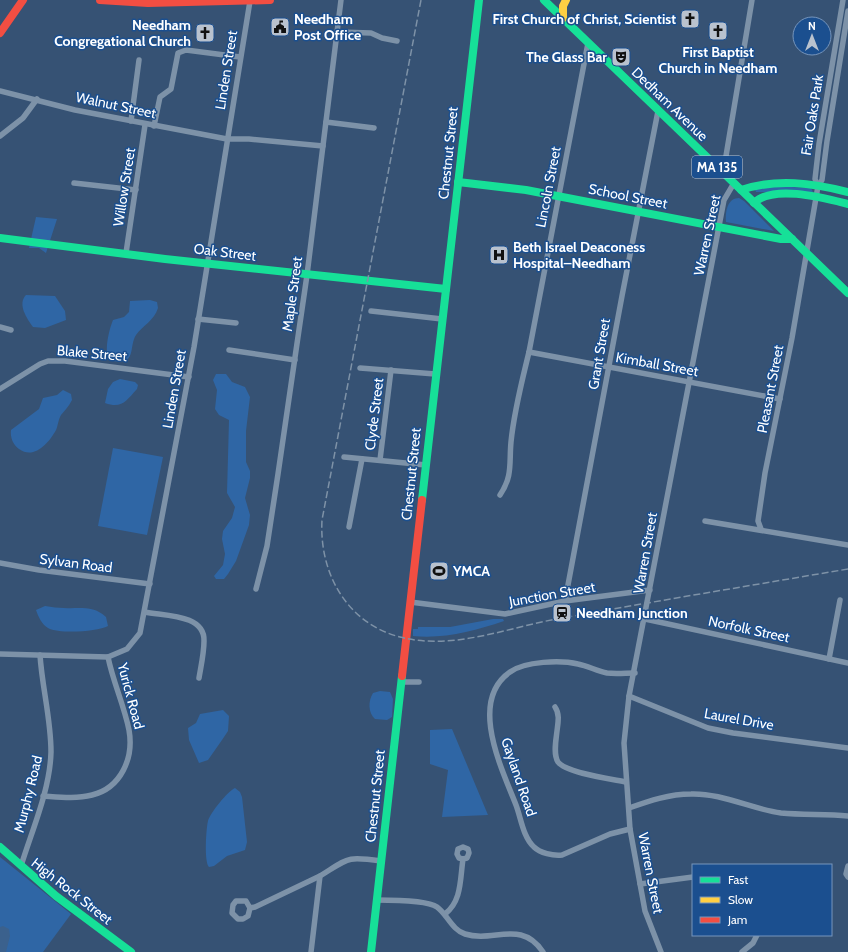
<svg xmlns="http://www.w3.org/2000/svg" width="848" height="952" font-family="Cabin,sans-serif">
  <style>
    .green { fill: #2f66a5 }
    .water { fill: #3b618d }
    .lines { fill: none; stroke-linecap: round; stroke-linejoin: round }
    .street { stroke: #7d92a8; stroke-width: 5.5 }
    .fast { stroke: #16e098; stroke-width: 8 }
    .slow { stroke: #ffcf43; stroke-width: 8 }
    .jam { stroke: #f24e42; stroke-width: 8 }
    .rail { stroke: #7e92a7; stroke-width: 1.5; stroke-dasharray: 7 3; stroke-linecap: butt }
    .labels { text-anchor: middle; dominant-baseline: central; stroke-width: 3; stroke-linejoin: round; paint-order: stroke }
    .shield { fill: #1b4f8f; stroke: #bbcadd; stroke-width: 1 }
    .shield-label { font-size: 13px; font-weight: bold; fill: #fff }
    .poi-label { font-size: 14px; font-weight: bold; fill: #fff; stroke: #1b4f8f; text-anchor: start }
    .street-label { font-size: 14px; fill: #fff; stroke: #1b4f8f }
  </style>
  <rect width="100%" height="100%" fill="#365274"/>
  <!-- green -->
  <g class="green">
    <path d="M772,186L811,188L813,192H756L755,189Z"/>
    <path d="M739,198L744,201L774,231L726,222C725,213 727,198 739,198Z"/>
    <path d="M36,217L57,219L46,253L39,248H29Z"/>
    <path d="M26,295L55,296L65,311L66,320L45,328L33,327C27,319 17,304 26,295Z"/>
    <path d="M150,300L157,302L158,308C154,321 143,325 136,335C128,348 138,367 109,360C104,350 109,330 113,320L124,317L129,312L130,301Z"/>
    <path d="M216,374H226L232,382L245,387L250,397L246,431V462L250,471V478L245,498L250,515L249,525L236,561L228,574L224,579H216L214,576L223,565L225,554L222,539L223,531L232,518L235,507L227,493L229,420L219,415L215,409L217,390L213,380Z"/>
    <path d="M120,379L135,382L138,385L137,389C126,401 122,409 105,403L108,389L113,382Z"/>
    <path d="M63,390L71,394L72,400C69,406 65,410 61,415C58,420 58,426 56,430C49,443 34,460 19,449C13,445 10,437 11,430L39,409L43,398L57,395Z"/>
    <path d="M113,448L163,457L147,535L98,526Z"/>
    <path d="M45,606C52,607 58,608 64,608C80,609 93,605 106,617L108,626C97,632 59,634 48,628C42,625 38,616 36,610Z"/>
    <path d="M493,619H503L504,621C474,631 445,639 413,636V629H418V627H450Z"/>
    <path d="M380,691L390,692L393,699L392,717L387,720L375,719C368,713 368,701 373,693Z"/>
    <path d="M223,710L229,716L228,731L222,740L208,760L199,763L189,740L188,728L196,723L200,714Z"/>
    <path d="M452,729L488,815L442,817L448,770L430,764V730Z"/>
    <path d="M235,788L240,792L242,797L247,842L245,850L227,856L214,866L209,867C204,862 206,829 208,821C210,813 228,791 235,788Z"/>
    <path d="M0,857L71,914L43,952H0Z"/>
  </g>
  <!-- water -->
  <path class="water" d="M3,926L9,929L10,936L6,952H0V927Z"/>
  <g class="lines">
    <!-- street -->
    <g class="street">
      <path d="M338,32L371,33L382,38L397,41"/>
      <path d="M0,91L75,110L227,139H249L323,146"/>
      <path d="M131,121L139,60"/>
      <path d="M326,122L374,128"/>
      <path d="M154,126L160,97L171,89L178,53L186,50L240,57"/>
      <path d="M0,136L23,118L37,99"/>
      <path d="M723,174L752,0"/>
      <path d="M74,183L136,190"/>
      <path d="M818,186L815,179L819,144L843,0"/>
      <path d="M126,253L145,125"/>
      <path d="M371,311L442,319"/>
      <path d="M198,319L236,323"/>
      <path d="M0,327L11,330"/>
      <path d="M229,350L295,360"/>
      <path d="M529,352L780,399"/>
      <path d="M360,368L435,374"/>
      <path d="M0,389L40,364L48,361H65L189,377"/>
      <path d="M344,457L426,465"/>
      <path d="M380,460L391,370"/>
      <path d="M500,495C513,476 509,463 511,442C514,411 522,381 529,352L588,43"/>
      <path d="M705,521L848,545"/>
      <path d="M349,527L362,459"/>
      <path d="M761,529L758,521L765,473L792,338L818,186L822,180L827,141L848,11"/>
      <path d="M0,563L39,570L150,584"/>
      <path d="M256,589L267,546L278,474L307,275L341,0"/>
      <path d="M565,601L622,296L658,111"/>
      <path d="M410,602L505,614L565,601L650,590"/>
      <path d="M145,612C164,616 205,614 204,641C204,653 201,666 199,678"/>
      <path d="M645,619L848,663"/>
      <path d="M0,654L108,657L127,649L140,633L194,347L250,1"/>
      <path d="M829,659L840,600"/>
      <path d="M401,682H419"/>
      <path d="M629,696L708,728L733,733L848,748"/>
      <path d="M555,707C560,714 558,723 557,731C556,740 553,754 558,762C566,773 611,779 626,782"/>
      <path d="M43,796C59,797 76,799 92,795C121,788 134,758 129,730C124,705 113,682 108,657"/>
      <path d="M629,808C649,801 669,794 691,794C722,793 751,809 781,813C803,815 826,814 848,816"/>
      <path d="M630,829L610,834L562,855C553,856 540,853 534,847C523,837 521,818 516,805C502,769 468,701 510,672C525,661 561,660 578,664C588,666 597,671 607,673C616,674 626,673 635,673"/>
      <path d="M21,866C32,830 50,790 51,752C51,719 42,687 40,655"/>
      <path d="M848,866L846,874L848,877"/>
      <path d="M640,884L693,877"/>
      <path d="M377,900C390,900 427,900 437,907C447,914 452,930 465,934C494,943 521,919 543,952"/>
      <path d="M250,908L248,916L243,919H238L232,913L233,905L236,901H246L250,908L255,907L320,876"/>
      <path d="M445,914C462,901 460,879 463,859L459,858L457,854L458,849L463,847L468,849L469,853L467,858L463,859"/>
      <path d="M311,952L320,876C349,858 346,856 381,861"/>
      <path d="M661,952L645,911L630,829L624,743L629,696L724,200L734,183"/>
      <path d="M742,952L753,943L757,935"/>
    </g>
    <!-- fast -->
    <g class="fast">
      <path d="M544,0L848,293"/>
      <path d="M458,182L526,190L781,239H792"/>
      <path d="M741,190C777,178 812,183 848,192"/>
      <path d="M754,203C773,184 824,198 848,204"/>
      <path d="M0,238L165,259L446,289"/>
      <path d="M422,500L479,0"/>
      <path d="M0,847L56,896L131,952"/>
      <path d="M371,952L402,676"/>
    </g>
    <!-- slow -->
    <path class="slow" d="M563,18V6L566,0"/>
    <!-- jam -->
    <g class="jam">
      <path d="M100,0L148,3L270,0"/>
      <path d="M0,33L23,0"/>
      <path d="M402,676L422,500"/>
    </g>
    <!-- rail -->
    <path class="rail" d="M421,0L322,520C319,572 346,623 400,637C454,651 508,627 562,618C657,601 753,585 848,569"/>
  </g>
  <!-- icons -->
  <defs>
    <g id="church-square" transform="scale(1)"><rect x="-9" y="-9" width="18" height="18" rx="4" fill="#b9c2ce" stroke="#1b4f8f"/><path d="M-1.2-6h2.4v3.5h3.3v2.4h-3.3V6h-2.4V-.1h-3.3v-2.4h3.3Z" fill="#111"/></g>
    <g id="civic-square" transform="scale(1)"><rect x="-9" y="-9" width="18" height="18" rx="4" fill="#b9c2ce" stroke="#1b4f8f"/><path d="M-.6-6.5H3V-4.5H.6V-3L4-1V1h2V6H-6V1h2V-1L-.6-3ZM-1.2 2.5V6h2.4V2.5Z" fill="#111"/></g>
    <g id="theatre-square" transform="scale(1)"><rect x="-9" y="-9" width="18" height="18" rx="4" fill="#b9c2ce" stroke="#1b4f8f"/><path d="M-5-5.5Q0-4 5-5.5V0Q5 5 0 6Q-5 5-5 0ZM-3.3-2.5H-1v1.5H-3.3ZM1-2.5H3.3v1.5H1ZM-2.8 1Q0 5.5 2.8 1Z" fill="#111"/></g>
    <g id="hospital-square" transform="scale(1)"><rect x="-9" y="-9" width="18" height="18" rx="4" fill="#b9c2ce" stroke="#1b4f8f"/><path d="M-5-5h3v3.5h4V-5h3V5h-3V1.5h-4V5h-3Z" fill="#111"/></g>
    <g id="stadium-square" transform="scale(1)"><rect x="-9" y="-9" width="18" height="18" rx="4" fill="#b9c2ce" stroke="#1b4f8f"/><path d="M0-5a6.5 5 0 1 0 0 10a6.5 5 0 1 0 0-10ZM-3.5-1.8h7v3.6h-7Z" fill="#111"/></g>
    <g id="station-square" transform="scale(1)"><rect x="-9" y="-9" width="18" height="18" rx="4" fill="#b9c2ce" stroke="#1b4f8f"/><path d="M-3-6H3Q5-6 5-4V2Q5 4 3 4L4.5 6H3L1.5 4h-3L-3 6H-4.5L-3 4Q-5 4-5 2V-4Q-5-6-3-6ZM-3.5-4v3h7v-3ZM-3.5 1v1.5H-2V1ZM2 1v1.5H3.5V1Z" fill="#111"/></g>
  </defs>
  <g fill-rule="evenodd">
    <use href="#church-square" x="690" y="19"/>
    <use href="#civic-square" x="280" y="27"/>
    <use href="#church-square" x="718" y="31"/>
    <use href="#church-square" x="205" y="33"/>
    <use href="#theatre-square" x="621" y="57"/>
    <use href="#hospital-square" x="499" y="255"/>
    <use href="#stadium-square" x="439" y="571"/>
    <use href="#station-square" x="562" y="613"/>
  </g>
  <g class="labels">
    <!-- shield labels -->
    <rect class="shield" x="692" y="156" width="50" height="22" rx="3"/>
    <g class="shield-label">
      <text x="717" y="167">MA 135</text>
    </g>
    <!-- poi labels -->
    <g class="poi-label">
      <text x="294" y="19">Needham<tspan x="294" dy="16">Post Office</tspan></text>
      <text x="676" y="19" text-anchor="end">First Church of Christ, Scientist</text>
      <text x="191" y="25" text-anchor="end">Needham<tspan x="191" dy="16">Congregational Church</tspan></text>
      <text x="718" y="52" text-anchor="middle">First Baptist<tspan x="718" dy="16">Church in Needham</tspan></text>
      <text x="607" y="57" text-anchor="end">The Glass Bar</text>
      <text x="513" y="247">Beth Israel Deaconess<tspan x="513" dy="16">Hospital–Needham</tspan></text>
      <text x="453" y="571">YMCA</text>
      <text x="576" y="613">Needham Junction</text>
    </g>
    <!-- street labels -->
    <g class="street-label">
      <text transform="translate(226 70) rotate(-81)">Linden Street</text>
      <text transform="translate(670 104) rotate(44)">Dedham Avenue</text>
      <text transform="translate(116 105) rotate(12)">Walnut Street</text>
      <text transform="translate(812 115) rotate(-81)">Fair Oaks Park</text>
      <text transform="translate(448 153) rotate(-84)">Chestnut Street</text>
      <text transform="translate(124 187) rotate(-81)">Willow Street</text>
      <text transform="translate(548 187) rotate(-79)">Lincoln Street</text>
      <text transform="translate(628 196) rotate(11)">School Street</text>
      <text transform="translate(707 235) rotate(-78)">Warren Street</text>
      <text transform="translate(225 252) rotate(7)">Oak Street</text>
      <text transform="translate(292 294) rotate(-82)">Maple Street</text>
      <text transform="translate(92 353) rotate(5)">Blake Street</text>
      <text transform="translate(599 354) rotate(-80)">Grant Street</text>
      <text transform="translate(657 364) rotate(10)">Kimball Street</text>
      <text transform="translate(174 389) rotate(-80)">Linden Street</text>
      <text transform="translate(770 389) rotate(-79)">Pleasant Street</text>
      <text transform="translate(374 414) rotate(-83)">Clyde Street</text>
      <text transform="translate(411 474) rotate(-84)">Chestnut Street</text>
      <text transform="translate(645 553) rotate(-80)">Warren Street</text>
      <text transform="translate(76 563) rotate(7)">Sylvan Road</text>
      <text transform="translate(552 594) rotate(-10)">Junction Street</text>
      <text transform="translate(749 629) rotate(12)">Norfolk Street</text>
      <text transform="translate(131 696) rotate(75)">Yurick Road</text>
      <text transform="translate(739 719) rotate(10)">Laurel Drive</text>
      <text transform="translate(519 777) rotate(71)">Gayland Road</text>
      <text transform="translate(28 794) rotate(-76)">Murphy Road</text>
      <text transform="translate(375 796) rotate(-84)">Chestnut Street</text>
      <text transform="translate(651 873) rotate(79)">Warren Street</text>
      <text transform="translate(72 891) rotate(38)">High Rock Street</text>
    </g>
  </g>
  <!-- legend -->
  <rect x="692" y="864" width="140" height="72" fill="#1b4f8f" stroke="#7695bc"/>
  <rect x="700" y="877" width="20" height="6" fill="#16e098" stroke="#7695bc"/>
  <text x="728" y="884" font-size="12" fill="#ffffff">Fast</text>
  <rect x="700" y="897" width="20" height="6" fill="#ffcf43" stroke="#7695bc"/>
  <text x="728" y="904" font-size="12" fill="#ffffff">Slow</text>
  <rect x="700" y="917" width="20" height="6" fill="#f24e42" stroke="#7695bc"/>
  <text x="728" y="924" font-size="12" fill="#ffffff">Jam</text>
  <!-- north arrow -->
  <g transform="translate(812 36)"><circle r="19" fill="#1b4f8f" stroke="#7695bc"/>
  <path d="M0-3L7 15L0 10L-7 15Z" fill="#b9c2ce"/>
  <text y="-6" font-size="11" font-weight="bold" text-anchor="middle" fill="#ffffff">N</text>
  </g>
</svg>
